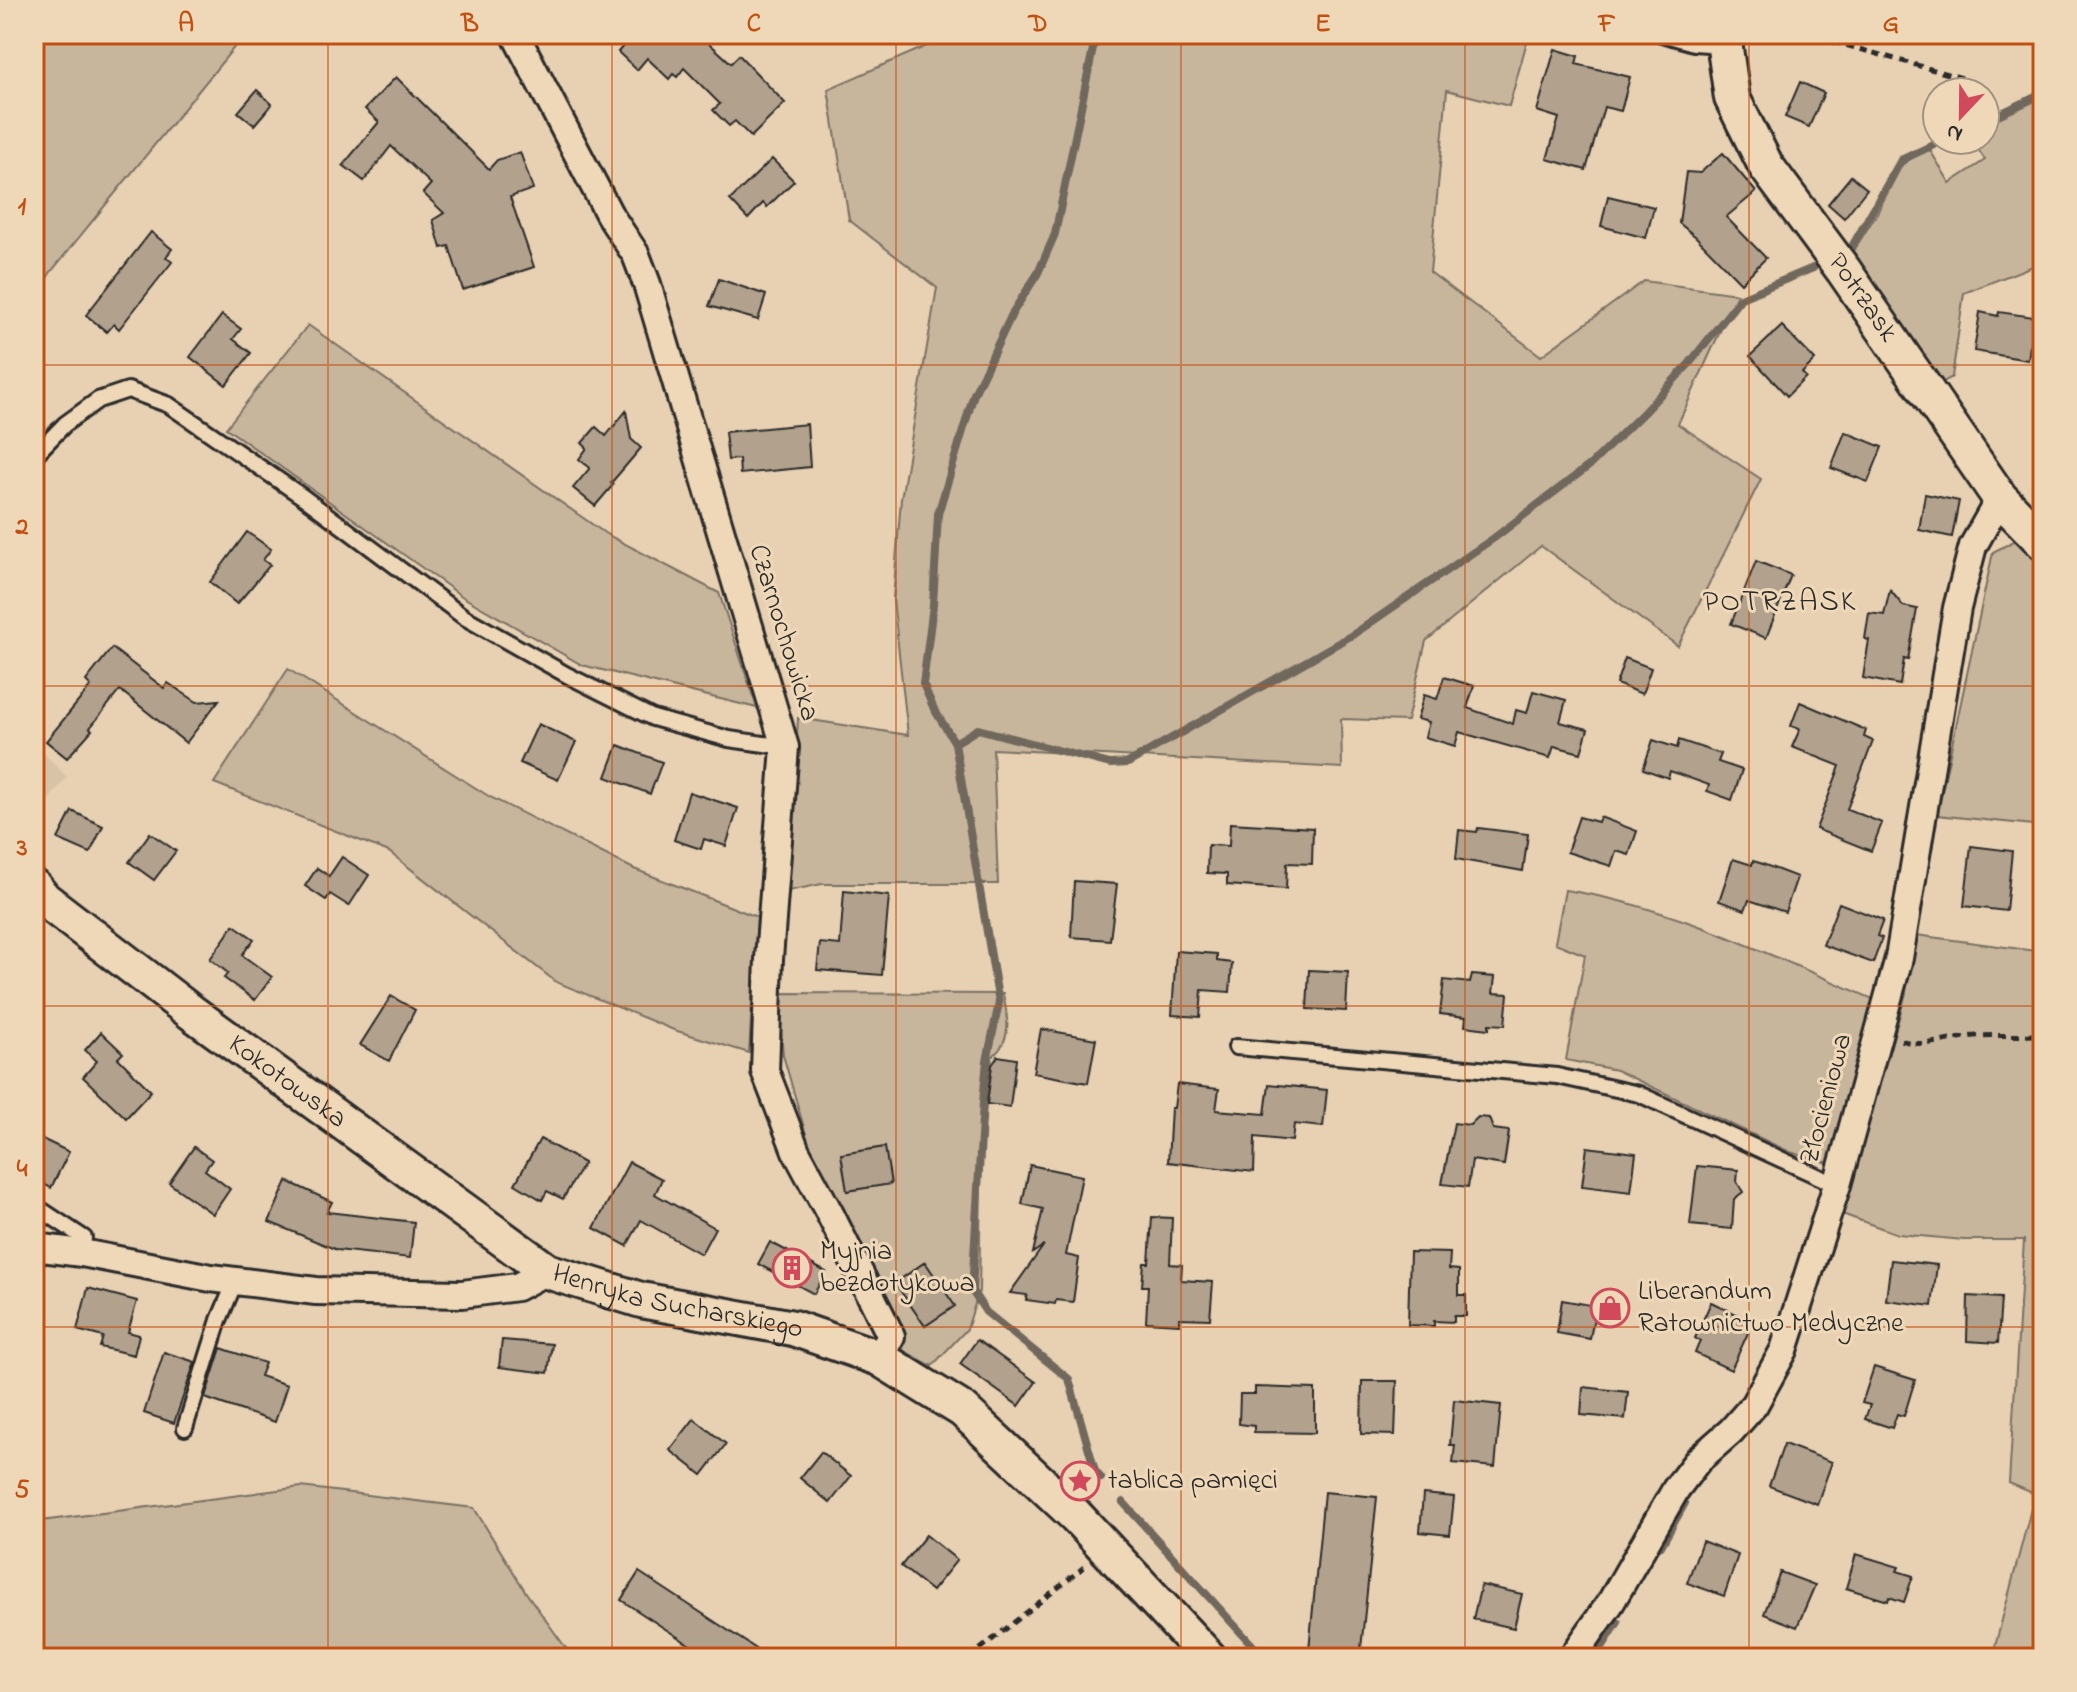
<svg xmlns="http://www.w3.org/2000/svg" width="2077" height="1692" font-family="'Indie Flower',sans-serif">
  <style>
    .built { fill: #d7c3a7 }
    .green { fill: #c8b69c; stroke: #7a7064; stroke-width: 2 }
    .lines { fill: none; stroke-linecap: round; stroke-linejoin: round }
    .stream { stroke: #6f675c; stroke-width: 8 }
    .building { fill: #b2a28d; stroke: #2b2b2b; stroke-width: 2 }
    .service-casing { stroke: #2b2b2b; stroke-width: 20 }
    .minor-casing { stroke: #2b2b2b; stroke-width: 32 }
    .tertiary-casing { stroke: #2b2b2b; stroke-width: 40 }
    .path { stroke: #2b2b2b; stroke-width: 5; stroke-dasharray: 8 6; stroke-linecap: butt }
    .service { stroke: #efd8b8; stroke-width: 14 }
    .minor { stroke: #efd8b8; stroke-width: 26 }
    .tertiary { stroke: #efd8b8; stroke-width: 34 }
    .grid { fill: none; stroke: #c25012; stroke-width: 2; stroke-opacity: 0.55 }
    .labels { text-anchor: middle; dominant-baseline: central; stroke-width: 6; stroke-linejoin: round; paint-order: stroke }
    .street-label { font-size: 28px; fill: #2b2b2b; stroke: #efd8b8 }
    .poi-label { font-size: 28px; fill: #2b2b2b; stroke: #efd8b8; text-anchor: start }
    .neighbourhood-label { font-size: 30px; letter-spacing: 2px; fill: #2b2b2b; stroke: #efd8b8 }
    .neatline { fill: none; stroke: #c25012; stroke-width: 3 }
    .grid-label { font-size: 26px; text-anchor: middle; font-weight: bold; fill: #c25012 }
  </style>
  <rect width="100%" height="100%" fill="#e7d1b2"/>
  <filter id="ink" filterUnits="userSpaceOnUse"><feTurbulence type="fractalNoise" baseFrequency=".0125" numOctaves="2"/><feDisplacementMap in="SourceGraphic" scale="16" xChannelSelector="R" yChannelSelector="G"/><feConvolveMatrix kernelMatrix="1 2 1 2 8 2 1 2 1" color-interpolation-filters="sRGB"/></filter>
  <g filter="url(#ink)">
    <!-- built -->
    <path class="built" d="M34,743L67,777L34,818Z"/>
    <!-- green -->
    <g class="green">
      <path d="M34,34H245L50,273L34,300Z"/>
      <path d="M954,34H1529L1509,106L1447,90L1430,272L1541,356L1644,281L1737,294L1678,424L1761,479L1678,646L1541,546L1426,641L1407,721L1341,719L1342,768L993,749L998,884H822L788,891L798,718L908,735L893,599L901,499L937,288L849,220L828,89Z"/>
      <path d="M2043,90V262L1964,293L1952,377L1936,386L1851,255L1876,215L1902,165L1928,147L1950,183L1985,160L1972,140H1985V118Z"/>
      <path d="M308,325L606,534L719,593L757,708L582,665L463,597L226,428Z"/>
      <path d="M2018,539L2043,564V826L1937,815L1993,552Z"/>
      <path d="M288,669L490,797L634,869L757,917L749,1053L674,1030L556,982L389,852L214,783Z"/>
      <path d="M1565,890C1673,906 1773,957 1873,999L1832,1164L1790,1152L1616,1070L1566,1060L1585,955L1555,943Z"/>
      <path d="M1916,935L2043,952V1658H1992L2035,1494L2009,1483L2024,1240H1964L1898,1234L1842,1214L1905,997Z"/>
      <path d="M778,993L1003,994C1008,1017 1013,1040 992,1057L982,1134L979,1291L967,1329L932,1366L904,1351L813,1159L783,1055Z"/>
      <path d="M301,1487L474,1508L527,1594L573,1658H34V1522Z"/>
    </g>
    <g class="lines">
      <!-- stream -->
      <g class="stream">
        <path d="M1096,34L1055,234L1038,273L1013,312L974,394L938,514L933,605L923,684L934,709L955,743L999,1003L987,1061L983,1102L972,1291L986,1312L1069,1379L1095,1471L1101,1478"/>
        <path d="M1985,121L2043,94"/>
        <path d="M1850,250L1901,160L1944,140"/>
        <path d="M955,743L978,729L1110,764L1128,763L1354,634L1494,538L1590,465L1643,413L1689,364L1741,298L1813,268"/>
        <path d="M1123,1502L1264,1658"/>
        <path d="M1661,1546L1685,1503"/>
        <path d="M1595,1658L1618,1622"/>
      </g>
    </g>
    <!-- building -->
    <g class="building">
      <path d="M622,34H699L731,63L739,55L785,103L751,137L735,121L729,126L713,110L720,104L684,68L677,77L673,74L669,79L647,58L637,70L618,52L628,40Z"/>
      <path d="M1555,49L1578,56L1576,64L1630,77L1621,111L1604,107L1586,170L1547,159L1559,118L1537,111Z"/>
      <path d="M396,77L489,169L497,160L520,152L533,189L510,197L534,267L463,290L449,246L441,248L433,220L444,213L423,193L431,184L391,146L364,181L343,165L379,122L365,109Z"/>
      <path d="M1800,82L1824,93L1809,127L1785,117Z"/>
      <path d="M257,90L272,104L254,125L238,112Z"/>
      <path d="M1723,153L1756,192L1726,217L1766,258L1741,283L1696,237L1679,223L1686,172L1700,173Z"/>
      <path d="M772,159L794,181L767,207L763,203L748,219L730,200Z"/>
      <path d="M1851,176L1867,189L1844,218L1828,204Z"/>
      <path d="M1608,196L1654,207L1646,238L1601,226Z"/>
      <path d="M151,232L172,249L166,257L172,262L119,329L114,324L107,332L86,315Z"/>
      <path d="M719,279L766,295L758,320L709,306Z"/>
      <path d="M1980,312L1998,316L1999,312L2034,317L2028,360L1974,351Z"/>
      <path d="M222,315L241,329L233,339L251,353L226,385L190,357Z"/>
      <path d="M1782,326L1815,360L1802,373L1806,377L1787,396L1750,356Z"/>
      <path d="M626,411L631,439L641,448L611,483L613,485L595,506L573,488L590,468L579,459L587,448L582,443L596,427L606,436Z"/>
      <path d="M807,424L810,467L740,474L739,459L728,460L725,432Z"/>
      <path d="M1845,432L1882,447L1868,482L1831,468Z"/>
      <path d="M1925,494L1959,501L1952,537L1919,530Z"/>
      <path d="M247,532L271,549L263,560L270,565L237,604L210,582Z"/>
      <path d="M1756,561L1791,575L1766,638L1731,624Z"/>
      <path d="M1890,590L1903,606L1917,609L1908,660L1904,659L1900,685L1863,678L1869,640L1865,639L1869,613L1884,615Z"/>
      <path d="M112,648L164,688L168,683L197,702L219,700L186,743L120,690L90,728L92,730L67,758L46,741L91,686L86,681Z"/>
      <path d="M1625,658L1651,668L1642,694L1616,684Z"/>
      <path d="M1444,677L1474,686L1467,708L1513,724L1516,710L1527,713L1533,691L1566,700L1560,722L1588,729L1581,753L1554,746L1550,758L1459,732L1455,746L1425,737L1429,722L1417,719L1424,695L1437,699Z"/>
      <path d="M1800,702L1866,730L1864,737L1873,741L1847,809L1882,823L1871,851L1816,829L1840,766L1792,747L1800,729L1791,726Z"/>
      <path d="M538,724L576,742L558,780L520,763Z"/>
      <path d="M1653,740L1677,748L1679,740L1721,754L1718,762L1742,770L1732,800L1707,791L1709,785L1670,771L1668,778L1643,769Z"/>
      <path d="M618,745L662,762L650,794L606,777Z"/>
      <path d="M689,792L738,808L726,846L704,839L701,849L674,840Z"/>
      <path d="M72,811L103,826L90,853L58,839Z"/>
      <path d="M1579,817L1598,822L1600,817L1637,831L1629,855L1616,851L1611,866L1567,852Z"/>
      <path d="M1230,823L1313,828L1312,864L1287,863L1286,889L1227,885V874L1207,873L1208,845L1229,846Z"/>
      <path d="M1478,828L1528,834L1523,871L1456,859L1459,830L1477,832Z"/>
      <path d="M150,833L176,851L154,880L129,862Z"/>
      <path d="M1971,846L2012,851L2006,911L1964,906Z"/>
      <path d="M342,857L369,875L349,906L330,894L326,900L305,886L317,868L329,876Z"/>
      <path d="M1733,859L1752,865L1753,861L1760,863L1797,877L1785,912L1749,900L1745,910L1719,901Z"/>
      <path d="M1074,881L1117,884L1110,940L1071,937Z"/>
      <path d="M844,891L889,896L882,975L817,970L820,943L840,945Z"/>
      <path d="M1839,903L1883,920L1877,936L1882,938L1873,963L1823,945Z"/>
      <path d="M234,925L254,939L242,955L272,977L255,1000L224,978L228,973L210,959Z"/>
      <path d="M1176,951L1217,954V961L1232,963L1230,992L1202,990L1200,1017L1172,1015Z"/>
      <path d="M1309,970L1348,972L1346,1011L1307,1009Z"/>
      <path d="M1472,975L1495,977L1493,993L1508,994L1505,1025L1489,1024V1029L1465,1026L1466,1017L1440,1014L1444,980L1470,983Z"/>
      <path d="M391,996L415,1010L389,1061L360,1045Z"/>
      <path d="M1041,1029L1096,1039L1088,1083L1033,1073Z"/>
      <path d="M101,1032L123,1053L118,1058L151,1091L126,1118L83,1077L97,1061L85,1050Z"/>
      <path d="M998,1056L1016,1059L1010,1107L987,1104L992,1065Z"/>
      <path d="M1177,1084L1219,1089L1216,1110L1265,1114L1269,1084L1327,1090L1323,1127L1294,1124L1292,1141L1255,1137L1254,1172L1168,1162L1171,1108H1174Z"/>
      <path d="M1478,1117L1489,1118L1493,1129L1509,1131L1504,1165L1472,1160L1468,1187L1442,1184L1454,1123L1470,1125Z"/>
      <path d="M34,1135L69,1152L51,1188L34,1179Z"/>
      <path d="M540,1139L584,1163L563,1199L547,1191L542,1200L515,1184Z"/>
      <path d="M194,1147L212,1160L205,1170L230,1189L213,1214L169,1183Z"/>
      <path d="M885,1147L891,1184L847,1191L841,1154Z"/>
      <path d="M1587,1147L1636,1153L1631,1192L1582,1186Z"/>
      <path d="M629,1162L662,1179L655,1194L715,1228L701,1254L641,1220L627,1246L594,1228Z"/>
      <path d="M1030,1165L1082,1176L1066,1255L1079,1258L1073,1302L1056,1300L1055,1304L1026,1300L1027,1295L1010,1293L1044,1245L1033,1253L1043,1209L1022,1204Z"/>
      <path d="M1697,1166L1738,1170L1737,1182L1743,1192L1734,1199L1732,1229L1690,1225Z"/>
      <path d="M287,1181L332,1202L327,1212L414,1222L410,1258L337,1250L269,1222Z"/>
      <path d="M1152,1217L1172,1218L1170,1264L1182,1265L1181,1280L1213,1282L1210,1319L1179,1318V1324L1146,1322L1148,1286H1142L1144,1263H1149Z"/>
      <path d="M770,1242L826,1272L814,1294L758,1264Z"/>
      <path d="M1410,1252L1450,1253L1449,1269L1459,1270V1295H1466V1316H1454V1322L1434,1321V1326L1408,1325Z"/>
      <path d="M1891,1260L1937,1265L1932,1306L1886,1300Z"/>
      <path d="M925,1262L955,1306L925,1326L895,1283Z"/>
      <path d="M88,1288L137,1301L128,1332L139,1335L134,1355L100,1347L103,1337L77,1330Z"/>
      <path d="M1968,1296L2001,1298L1998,1343L1967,1341Z"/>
      <path d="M1562,1300L1596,1306L1590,1339L1557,1333Z"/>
      <path d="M1711,1302L1753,1322L1731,1370L1695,1353L1700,1341L1695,1338Z"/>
      <path d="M502,1340L552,1344L548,1373L499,1367Z"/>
      <path d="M977,1340L1036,1382L1019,1406L960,1364Z"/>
      <path d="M221,1348L265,1363L260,1376L287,1385L275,1422L205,1398Z"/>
      <path d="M164,1352L195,1362L174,1423L144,1413Z"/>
      <path d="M1874,1367L1915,1380L1904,1416L1897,1414L1892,1428L1865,1419L1870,1405L1862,1403Z"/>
      <path d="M1362,1381H1397L1395,1435L1361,1434Z"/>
      <path d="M1255,1387L1315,1389V1433L1254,1432V1426L1239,1424L1240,1394H1255Z"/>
      <path d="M1583,1387L1628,1392L1625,1419L1581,1415Z"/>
      <path d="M1454,1400L1501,1405L1495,1467L1453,1463L1455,1445H1450Z"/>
      <path d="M694,1419L726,1444L702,1475L670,1450Z"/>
      <path d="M1784,1444L1832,1462L1817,1504L1769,1486Z"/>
      <path d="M821,1452L851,1476L830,1503L800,1478Z"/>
      <path d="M1324,1492L1377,1497L1360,1658H1317L1309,1650Z"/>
      <path d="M1423,1494L1454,1497L1450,1535L1420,1532Z"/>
      <path d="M926,1535L957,1560L932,1591L901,1566Z"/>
      <path d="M1702,1541L1738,1555L1724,1596L1687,1583Z"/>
      <path d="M1856,1554L1899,1567L1897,1571L1913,1576L1904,1602L1889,1597L1888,1601L1846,1588Z"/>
      <path d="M639,1572L770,1658H710L621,1600Z"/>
      <path d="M1780,1572L1815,1585L1797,1627L1764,1614Z"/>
      <path d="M1481,1585L1522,1594L1514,1628L1473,1619Z"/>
    </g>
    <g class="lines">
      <!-- service casing -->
      <g class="service-casing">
        <g id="service">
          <path d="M1662,34L1694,43L1722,45"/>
          <path d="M34,456L65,424L98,400L128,390L169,405L303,497L464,617L567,675L653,718L729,739L785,747"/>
          <path d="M1236,1047L1557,1076L1639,1094L1837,1185"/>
          <path d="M34,1205L84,1238L82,1253"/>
          <path d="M185,1428L219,1320L235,1282"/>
        </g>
      </g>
      <!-- minor casing -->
      <g class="minor-casing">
        <g id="minor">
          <path d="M515,34L609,214L636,255L647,284L785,747L769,959L765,1071L796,1151L830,1214L891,1336L879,1358"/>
          <path d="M34,1247L82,1253L211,1278L316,1291L462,1294L517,1287L547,1271"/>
          <path d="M1572,1658L1611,1602L1676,1489L1698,1460L1731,1431L1754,1405L1784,1350L1837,1185L1899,958L1957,608L1973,546L2000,498"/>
        </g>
      </g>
      <!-- tertiary casing -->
      <g class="tertiary-casing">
        <g id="tertiary">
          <path id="s1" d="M1723,34L1732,98L1766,166L1844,271L2000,498L2043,542"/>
          <path id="s2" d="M34,887L44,899L191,1012L547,1271L641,1300L793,1328L879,1358L963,1410L1076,1516L1209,1658"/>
        </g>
      </g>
      <!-- path -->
      <g class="path">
        <path d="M1806,34L1966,79"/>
        <path d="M1901,1040C1924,1049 1951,1038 1975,1036C1994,1035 2013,1036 2032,1035"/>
        <path d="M969,1658L1084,1567"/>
      </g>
      <!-- service -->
      <use href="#service" class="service"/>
      <!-- minor -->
      <use href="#minor" class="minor"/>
      <!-- tertiary -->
      <use href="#tertiary" class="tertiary"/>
    </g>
  </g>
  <!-- grid -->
  <path class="grid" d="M328,34V1658M612,34V1658M896,34V1658M1181,34V1658M1465,34V1658M1749,34V1658M34,365H2043M34,686H2043M34,1006H2043M34,1327H2043"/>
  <!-- icons -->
  <defs>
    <g id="building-ring" transform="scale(2)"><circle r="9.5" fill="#efd8b8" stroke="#d1495b" stroke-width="1.5"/><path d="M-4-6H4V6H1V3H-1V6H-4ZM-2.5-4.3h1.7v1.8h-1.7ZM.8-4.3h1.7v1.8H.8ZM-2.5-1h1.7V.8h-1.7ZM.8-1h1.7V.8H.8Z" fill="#d1495b"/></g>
    <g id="shop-ring" transform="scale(2)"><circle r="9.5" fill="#efd8b8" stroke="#d1495b" stroke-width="1.5"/><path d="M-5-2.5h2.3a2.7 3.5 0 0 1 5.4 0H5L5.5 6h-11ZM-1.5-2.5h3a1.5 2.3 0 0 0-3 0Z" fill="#d1495b"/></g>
    <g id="sight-ring" transform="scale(2)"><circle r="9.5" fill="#efd8b8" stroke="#d1495b" stroke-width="1.5"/><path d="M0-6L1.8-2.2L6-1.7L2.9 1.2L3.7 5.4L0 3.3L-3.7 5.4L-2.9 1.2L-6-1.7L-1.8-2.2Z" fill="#d1495b"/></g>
  </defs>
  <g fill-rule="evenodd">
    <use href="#building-ring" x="792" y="1268"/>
    <use href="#shop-ring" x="1610" y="1308"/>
    <use href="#sight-ring" x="1080" y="1481"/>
  </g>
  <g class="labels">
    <!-- street labels -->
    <g class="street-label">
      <text stroke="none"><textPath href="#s1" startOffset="304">Potrzask</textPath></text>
      <text transform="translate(783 633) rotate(73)">Czarnochowicka</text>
      <text stroke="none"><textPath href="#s2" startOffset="320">Kokotowska</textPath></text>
      <text transform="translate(1827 1099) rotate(-75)">Złocieniowa</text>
      <text stroke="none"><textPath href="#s2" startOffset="776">Henryka Sucharskiego</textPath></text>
    </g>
    <!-- poi labels -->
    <g class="poi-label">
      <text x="820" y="1252">Myjnia<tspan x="820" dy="32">bezdotykowa</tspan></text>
      <text x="1638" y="1292">Liberandum<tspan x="1638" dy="32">Ratownictwo Medyczne</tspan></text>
      <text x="1108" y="1481">tablica pamięci</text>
    </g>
    <!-- neighbourhood labels -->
    <g class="neighbourhood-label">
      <text x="1780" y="603">POTRZASK</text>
    </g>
  </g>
  <!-- margin -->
  <rect width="2077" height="1692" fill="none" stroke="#efd8b8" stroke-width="88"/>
  <!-- north arrow -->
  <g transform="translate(1961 116) rotate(202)"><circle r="38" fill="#efd8b8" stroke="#a19380" stroke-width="2"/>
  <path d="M0-6L14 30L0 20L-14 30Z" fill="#d1495b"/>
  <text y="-12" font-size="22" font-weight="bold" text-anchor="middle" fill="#2b2b2b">N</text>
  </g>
  <rect x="44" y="44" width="1989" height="1604" class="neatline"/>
  <g class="grid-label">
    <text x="186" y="31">A</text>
    <text x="470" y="31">B</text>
    <text x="754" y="31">C</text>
    <text x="1038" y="31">D</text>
    <text x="1323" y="31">E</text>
    <text x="1607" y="31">F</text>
    <text x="1891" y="31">G</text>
    <text x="22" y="214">1</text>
    <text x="22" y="534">2</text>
    <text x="22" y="855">3</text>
    <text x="22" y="1176">4</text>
    <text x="22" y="1497">5</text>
  </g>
</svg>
